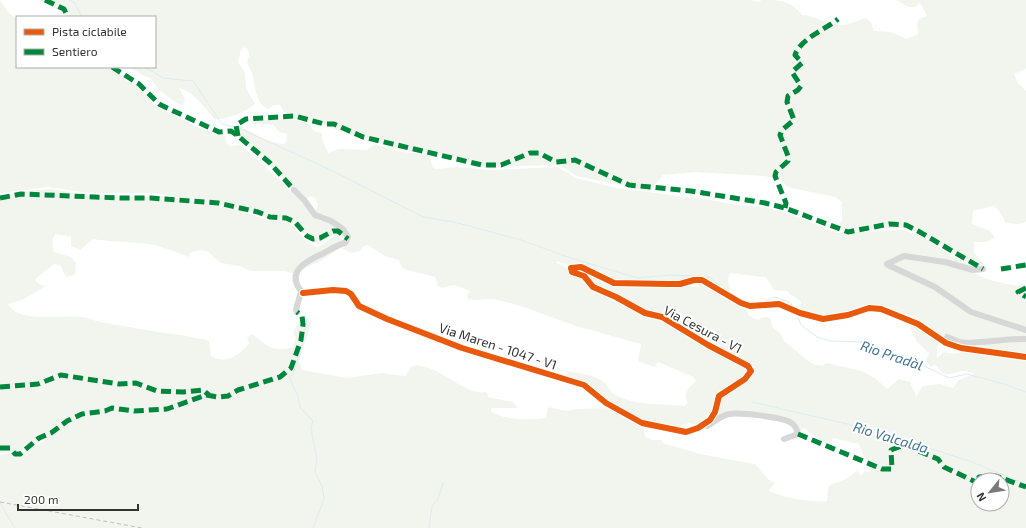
<svg xmlns="http://www.w3.org/2000/svg" width="1026" height="528" font-family="'Exo 2',sans-serif">
  <style>
    .green { fill: #f1f5ed; fill-rule: evenodd }
    .lines { fill: none; stroke-linecap: round; stroke-linejoin: round }
    .stream { stroke: #ddebf3; stroke-width: 1 }
    .minor { stroke: #d7d7d7; stroke-width: 6 }
    .rail { stroke: #bebebe; stroke-width: 1; stroke-dasharray: 4 3; stroke-linecap: butt }
    .quiet { stroke: #00873e; stroke-width: 5; stroke-dasharray: 10 5; stroke-linecap: butt }
    .cycleway-casing { stroke: #fff; stroke-width: 8 }
    .cycleway { stroke: #e8590c; stroke-width: 6 }
    .labels { text-anchor: middle; dominant-baseline: central; stroke-width: 4; stroke-linejoin: round; paint-order: stroke }
    .street-label { font-size: 13px; fill: #333; stroke: #fff }
    .water-label { font-size: 14px; font-style: italic; fill: #3f7597; stroke: #fff }
  </style>
  <rect width="100%" height="100%" fill="#fff"/>
  <!-- green -->
  <g class="green">
    <path d="M0,0L9,13L17,19V67H110L127,81L140,87L154,105L199,128L225,136L226,142L230,146L239,145L245,149L285,185L319,220L331,224L345,235V240L337,232L318,244C305,240 299,226 287,218L271,219L234,207L155,193H89L48,187L0,193Z"/>
    <path d="M40,0H750L760,2L761,0C781,0 790,0 802,15C814,16 821,21 832,24C844,28 855,21 866,18L871,22L874,31L891,32L907,39L918,34L917,23L919,19L927,16L921,4L919,3L915,7H908L896,0H1026V69L1014,74L1018,83L1026,91V222L1019,224L1006,223L998,209L993,206L973,211L972,224L990,231L994,236V238L986,242H974V252L985,266L978,268L948,251L922,234L906,228H881L845,232L842,230L839,225L842,219V202L835,197L787,187L780,179L764,176L695,172L663,175L650,191L643,190L576,176L561,165L511,166L490,168L429,152L400,150L304,119H288L280,105H274L269,109C256,105 255,88 253,76C252,71 248,67 247,61L249,56L248,49L244,47L241,50L238,62L245,73L246,88L255,104C246,112 227,120 215,119C204,108 195,92 179,88L185,99L183,105L178,104L160,91L150,78L144,76L130,67H155V17H67L62,12Z"/>
    <path d="M293,119L309,123L314,131L322,133V139L328,153L339,149L367,150L374,144L400,152L429,154L433,168L436,169L457,167L490,170L557,167L576,178L616,188L717,201L735,205L764,207L787,213L837,233L903,230L924,237L947,253L975,268L919,256L887,263L926,283L956,304L1026,331V338L958,340L933,331L913,316L880,308L863,307L836,315L820,316L801,309V302C797,296 791,297 787,291L774,290L766,277H762L730,273L728,281L731,295L712,283L615,281L557,261L556,263L559,264L585,279L747,367L748,373L718,395L712,415L699,426L689,423L672,428L638,418L612,403L588,383L565,376L567,371C578,373 596,375 605,383C609,387 610,392 615,395C641,407 658,403 685,406L688,403C683,393 688,388 696,381L693,377L658,362L654,367L638,361L641,344C619,338 598,332 576,326C550,317 525,306 498,300C487,297 478,302 468,299L467,296L470,291L454,285L442,288L438,286L435,277L404,269L401,266L399,260L385,256L368,245L364,246L360,251L352,253L342,249L347,245V234L315,213L318,205L315,198L310,196L305,199L295,193L258,153L242,143L235,129L237,124C252,133 266,142 283,144L287,141V134L279,132L273,124H253L251,121Z"/>
    <path d="M52,189L89,196H165L234,209L270,221L286,220C294,226 310,247 318,247C321,246 333,237 337,235L346,244L319,262L302,269L296,274L284,271H251L240,266L221,263L207,251L199,250L190,253L189,257C173,251 157,244 140,243C124,241 110,242 93,239L80,250L71,246V237L55,234L52,241L54,252L71,257L76,263L75,275L66,277L60,265L54,264L35,279L36,282L44,286L43,288L22,300L8,304C18,324 65,314 83,317C89,318 95,321 101,322C128,327 155,332 182,335C189,336 195,339 203,339L209,341L211,356C227,365 237,356 249,344L247,338L252,334C267,345 272,353 293,347L296,337L293,334L297,324L312,321L299,361L302,370L347,378L382,373L405,376L412,366C435,361 466,397 486,392L488,394V397L513,402L518,408H491V411C504,421 531,420 546,418L548,407L567,411L576,409L609,408L643,424L645,436L652,440H661L663,443L700,454L755,464L768,479L775,483L769,490C775,497 817,503 827,501L828,488L830,485L846,479L857,471L861,475L865,471L869,472L872,468L871,464L864,458L859,444L833,438L830,446C820,440 813,435 804,428L799,432L791,425L779,420L732,414L704,428L718,400L753,371L649,313L602,290L573,271L579,268L603,280L699,287V285L686,284L700,282L739,305V307L748,311V315L758,320L763,317L771,318L772,327L780,333L784,341L811,363L815,365L823,366L826,363L862,371L876,379L887,389L899,379L910,382L916,396L923,386L939,384L953,388L959,380L974,374C960,366 953,377 945,374C941,373 939,368 935,365L930,367L926,360L929,353L917,342L910,328L911,322L940,341L937,347V358L944,352L953,354L968,350L1026,359V528H0V455L25,452L46,440L45,439L25,450L0,453V196L33,190ZM978,480H1002V504H978Z"/>
    <path d="M910,257L969,270C986,281 1006,285 1026,286V328L983,315L893,266L890,263Z"/>
    <path d="M1026,340V356L957,344L958,343Z"/>
  </g>
  <g class="lines">
    <!-- stream -->
    <g class="stream">
      <path d="M69,0L74,2L82,17"/>
      <path d="M145,67L163,78L193,81L222,124L239,128L335,172L423,217L454,222L521,240L568,257L637,278L672,275L709,277L727,291"/>
      <path d="M747,302H760"/>
      <path d="M763,302L775,297L791,303L793,308"/>
      <path d="M797,314L801,325L817,337L830,341L864,342L914,361L949,378L967,374L1004,384L1026,392"/>
      <path d="M307,318L303,341L293,374L289,377L298,396L300,407L313,421L311,428L317,459L315,472L322,486L324,499L313,528"/>
      <path d="M752,402L873,430L969,461L1026,484"/>
      <path d="M0,503L15,528"/>
      <path d="M429,528L432,506L438,499L443,483"/>
    </g>
    <!-- minor -->
    <g class="minor">
      <path d="M294,190L305,201L315,215L331,221L343,229L348,237L345,243C337,245 331,249 324,253C308,260 283,272 303,293"/>
      <path d="M983,269L973,270L945,262L904,256L887,264L888,265L935,287L971,312L1026,330"/>
      <path d="M303,293L333,290L346,291L351,294L359,306L387,319L462,348L584,385L606,403L642,423L686,432L698,428L710,420L715,412L719,396L745,379L751,371L748,366L708,345L662,317L645,313L616,297L593,287L584,276L572,272L571,268L581,267L614,283L668,284H680L694,280H702L741,303L750,306L779,304L800,313L823,319L848,315L869,308L881,309L918,324L946,343L961,348L1026,357"/>
      <path d="M297,312L296,310L300,295L303,293"/>
      <path d="M946,343L947,337C951,338 955,341 959,342C974,345 1008,338 1026,339"/>
      <path d="M707,426C714,422 720,416 729,414C739,412 780,417 790,422C795,425 797,429 798,434L784,439"/>
    </g>
    <!-- rail -->
    <path class="rail" d="M0,502L142,528"/>
    <!-- quiet -->
    <g class="quiet">
      <path d="M45,0L64,9L68,17"/>
      <path d="M112,67L139,84L159,104L165,107L219,132L231,131L238,136L270,163L294,190"/>
      <path d="M238,136L236,125L246,119L295,116L324,124H334L363,137L482,165H501L530,153H539L556,162L575,160L629,185L691,191L765,203L785,208L848,232L889,224L906,225L918,231L983,269"/>
      <path d="M0,198L21,194L120,198H151L218,203L258,212L270,217L286,218L295,222L307,236L313,239L320,238L333,231H338L348,239"/>
      <path d="M785,208L786,203L775,176L776,172L788,161V156L780,135L782,130L794,120L787,102L788,96L798,90L801,86L792,72L802,63L795,55C801,38 825,30 838,19"/>
      <path d="M1001,269L1026,265"/>
      <path d="M1026,288L1018,292L1026,297"/>
      <path d="M0,387L38,384L61,375L119,384L136,383L157,391L183,392L203,390L209,395"/>
      <path d="M798,434L882,469H892L891,450L904,445L938,459L944,467L978,483"/>
      <path d="M0,448H10L15,454H20L39,438L51,433L67,421L82,414L105,411L112,408L134,411L167,409L206,395L218,397L228,396L238,390L280,377L291,368L301,340L303,324L302,316L297,312"/>
      <path d="M980,480L979,477L996,476L1026,487"/>
    </g>
    <!-- cycleway casing -->
    <g class="cycleway-casing">
      <path id="cycleway" d="M303,293L333,290L346,291L351,294L359,306L387,319L462,348L584,385L606,403L642,423L686,432L698,428L710,420L715,412L719,396L745,379L751,371L748,366L708,345L662,317L645,313L616,297L593,287L584,276L572,272L571,268L581,267L614,283L668,284H680L694,280H702L741,303L750,306L779,304L800,313L823,319L848,315L869,308L881,309L918,324L946,343L961,348L1026,357"/>
    </g>
    <!-- cycleway -->
    <use href="#cycleway" class="cycleway"/>
  </g>
  <g class="labels">
    <!-- street labels -->
    <g class="street-label">
      <text transform="translate(703 329) rotate(28)">Via Cesura - V1</text>
      <text transform="translate(498 346) rotate(18)">Via Maren - 1047 - V1</text>
    </g>
    <!-- water labels -->
    <g class="water-label">
      <text transform="translate(892 355) rotate(19)">Rio Pradàl</text>
      <text transform="translate(891 437) rotate(17)">Rio Valcalda</text>
    </g>
  </g>
  <!-- legend -->
  <rect x="16" y="16" width="140" height="52" fill="#ffffff" stroke="#adadad"/>
  <rect x="24" y="29" width="20" height="6" fill="#e8590c" stroke="#adadad"/>
  <text x="52" y="36" font-size="12" fill="#333333">Pista ciclabile</text>
  <rect x="24" y="49" width="20" height="6" fill="#00873e" stroke="#adadad"/>
  <text x="52" y="56" font-size="12" fill="#333333">Sentiero</text>
  <!-- north arrow -->
  <g transform="translate(990 492) rotate(240)"><circle r="19" fill="#ffffff" stroke="#adadad"/>
  <path d="M0-3L7 15L0 10L-7 15Z" fill="#7a7a7a"/>
  <text y="-6" font-size="11" font-weight="bold" text-anchor="middle" fill="#333333">N</text>
  </g>
  <!-- scale -->
  <path d="M18 504v6h120v-6" fill="none" stroke="#333333" stroke-width="2"/>
  <text x="24" y="504" font-size="12" fill="#333333" stroke="#ffffff" stroke-width="3" paint-order="stroke">200 m</text>
</svg>
